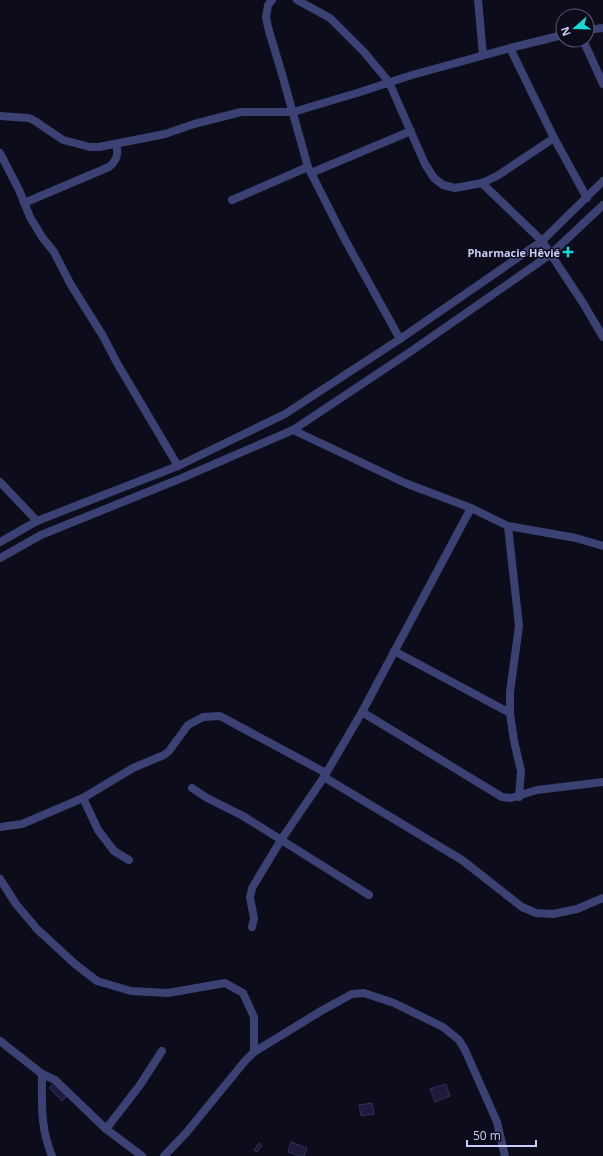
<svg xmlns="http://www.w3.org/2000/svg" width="603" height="1156" font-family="'Open Sans',sans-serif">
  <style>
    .building { fill: #1d1b39; stroke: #332f62 }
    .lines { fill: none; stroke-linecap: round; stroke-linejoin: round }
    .minor { stroke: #3c4174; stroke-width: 8 }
    .tertiary { stroke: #3c4174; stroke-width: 8 }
    .poi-dot { fill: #17dad5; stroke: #0d0c1a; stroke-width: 1.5 }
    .labels { text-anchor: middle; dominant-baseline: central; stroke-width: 3; stroke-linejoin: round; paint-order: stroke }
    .poi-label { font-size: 11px; font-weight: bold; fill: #cbcbfa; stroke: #0d0c1a; text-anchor: end }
  </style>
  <rect width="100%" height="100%" fill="#0d0c1a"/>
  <!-- building -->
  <g class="building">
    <path d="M55,1082L68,1095L62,1101L49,1088Z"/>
    <path d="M446,1084L450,1096L435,1102L430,1089Z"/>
    <path d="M372,1103L374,1114L361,1116L359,1105Z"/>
    <path d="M291,1142L307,1148L304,1156H300L288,1152Z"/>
    <path d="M259,1143L262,1146L257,1152L254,1150Z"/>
  </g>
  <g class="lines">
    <!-- minor -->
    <g class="minor">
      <path d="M272,0L268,5L266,18L269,31L282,74L308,167L343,236L400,339"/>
      <path d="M297,0L330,18L364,52L389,82L425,164L434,178L443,185L455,188L482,183L497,176L554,138"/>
      <path d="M478,0L483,55"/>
      <path d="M587,30L603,28"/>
      <path d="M583,40L603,84"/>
      <path d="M510,48L554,138L587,198"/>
      <path d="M0,116L29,118L35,121L63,140L90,147H99L165,134L194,124L241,112H293L357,93L412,75L510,48L563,35"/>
      <path d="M0,153L19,190L30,217L42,237L54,252L71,285L103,336L117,363L178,466"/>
      <path d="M311,173L411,131"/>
      <path d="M482,183L542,241L583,303L603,337"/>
      <path d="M232,200L308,167"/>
      <path d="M24,203L109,167C117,160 119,154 116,144"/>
      <path d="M293,430L405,483L471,508L508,526L576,538L603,546"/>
      <path d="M0,482L37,521"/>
      <path d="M508,526L519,626L510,692V713L514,741L521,771L519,797"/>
      <path d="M394,651L510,713"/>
      <path d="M362,712L502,797L511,798L537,790L603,782"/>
      <path d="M324,777L462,860L522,907L536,913L553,914L577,909L603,898"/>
      <path d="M192,788L207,798L243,816L369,895"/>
      <path d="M83,798L98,830L114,851L129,860"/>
      <path d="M0,827L22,824L83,798L133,768L164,755L169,751L188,725L203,717L220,716L326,773"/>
      <path d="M0,879L16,904L37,929L75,964L97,981L131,991L168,993L225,983L243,993L254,1017V1052"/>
      <path d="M252,927L254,918L250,898L252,888L281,840L324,777L362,712L471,508"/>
      <path d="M0,1041L42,1074L55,1080L106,1129L142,1156"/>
      <path d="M42,1074C42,1104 40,1127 52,1156"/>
      <path d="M106,1129L140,1085L162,1051"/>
      <path d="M164,1156L186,1133L245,1061L254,1052L321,1011L352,994L364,993L394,1003L443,1027L459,1040L465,1050L497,1122L505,1156"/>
    </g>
    <!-- tertiary -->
    <g class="tertiary">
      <path d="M0,542L37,521L178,466L285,414L400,339L542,241L603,181"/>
      <path d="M0,558L41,535L182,478L293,430L410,352L551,254L603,205"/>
    </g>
  </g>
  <!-- markers -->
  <path class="poi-dot" d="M566 246h4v4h4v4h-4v4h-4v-4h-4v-4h4z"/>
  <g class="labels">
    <!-- poi labels -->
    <g class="poi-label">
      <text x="560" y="252">Pharmacie Hêvié</text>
    </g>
  </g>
  <!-- north arrow -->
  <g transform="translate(575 28) rotate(250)"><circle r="19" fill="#0d0c1a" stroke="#595874"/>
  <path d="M0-3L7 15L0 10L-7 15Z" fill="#17dad5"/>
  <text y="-6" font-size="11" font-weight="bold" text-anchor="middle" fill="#cbcbfa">N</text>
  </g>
  <!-- scale -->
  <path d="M467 1140v6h69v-6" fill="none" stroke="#cbcbfa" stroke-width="2"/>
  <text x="473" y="1140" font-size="12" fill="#cbcbfa" stroke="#0d0c1a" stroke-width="3" paint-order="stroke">50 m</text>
</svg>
